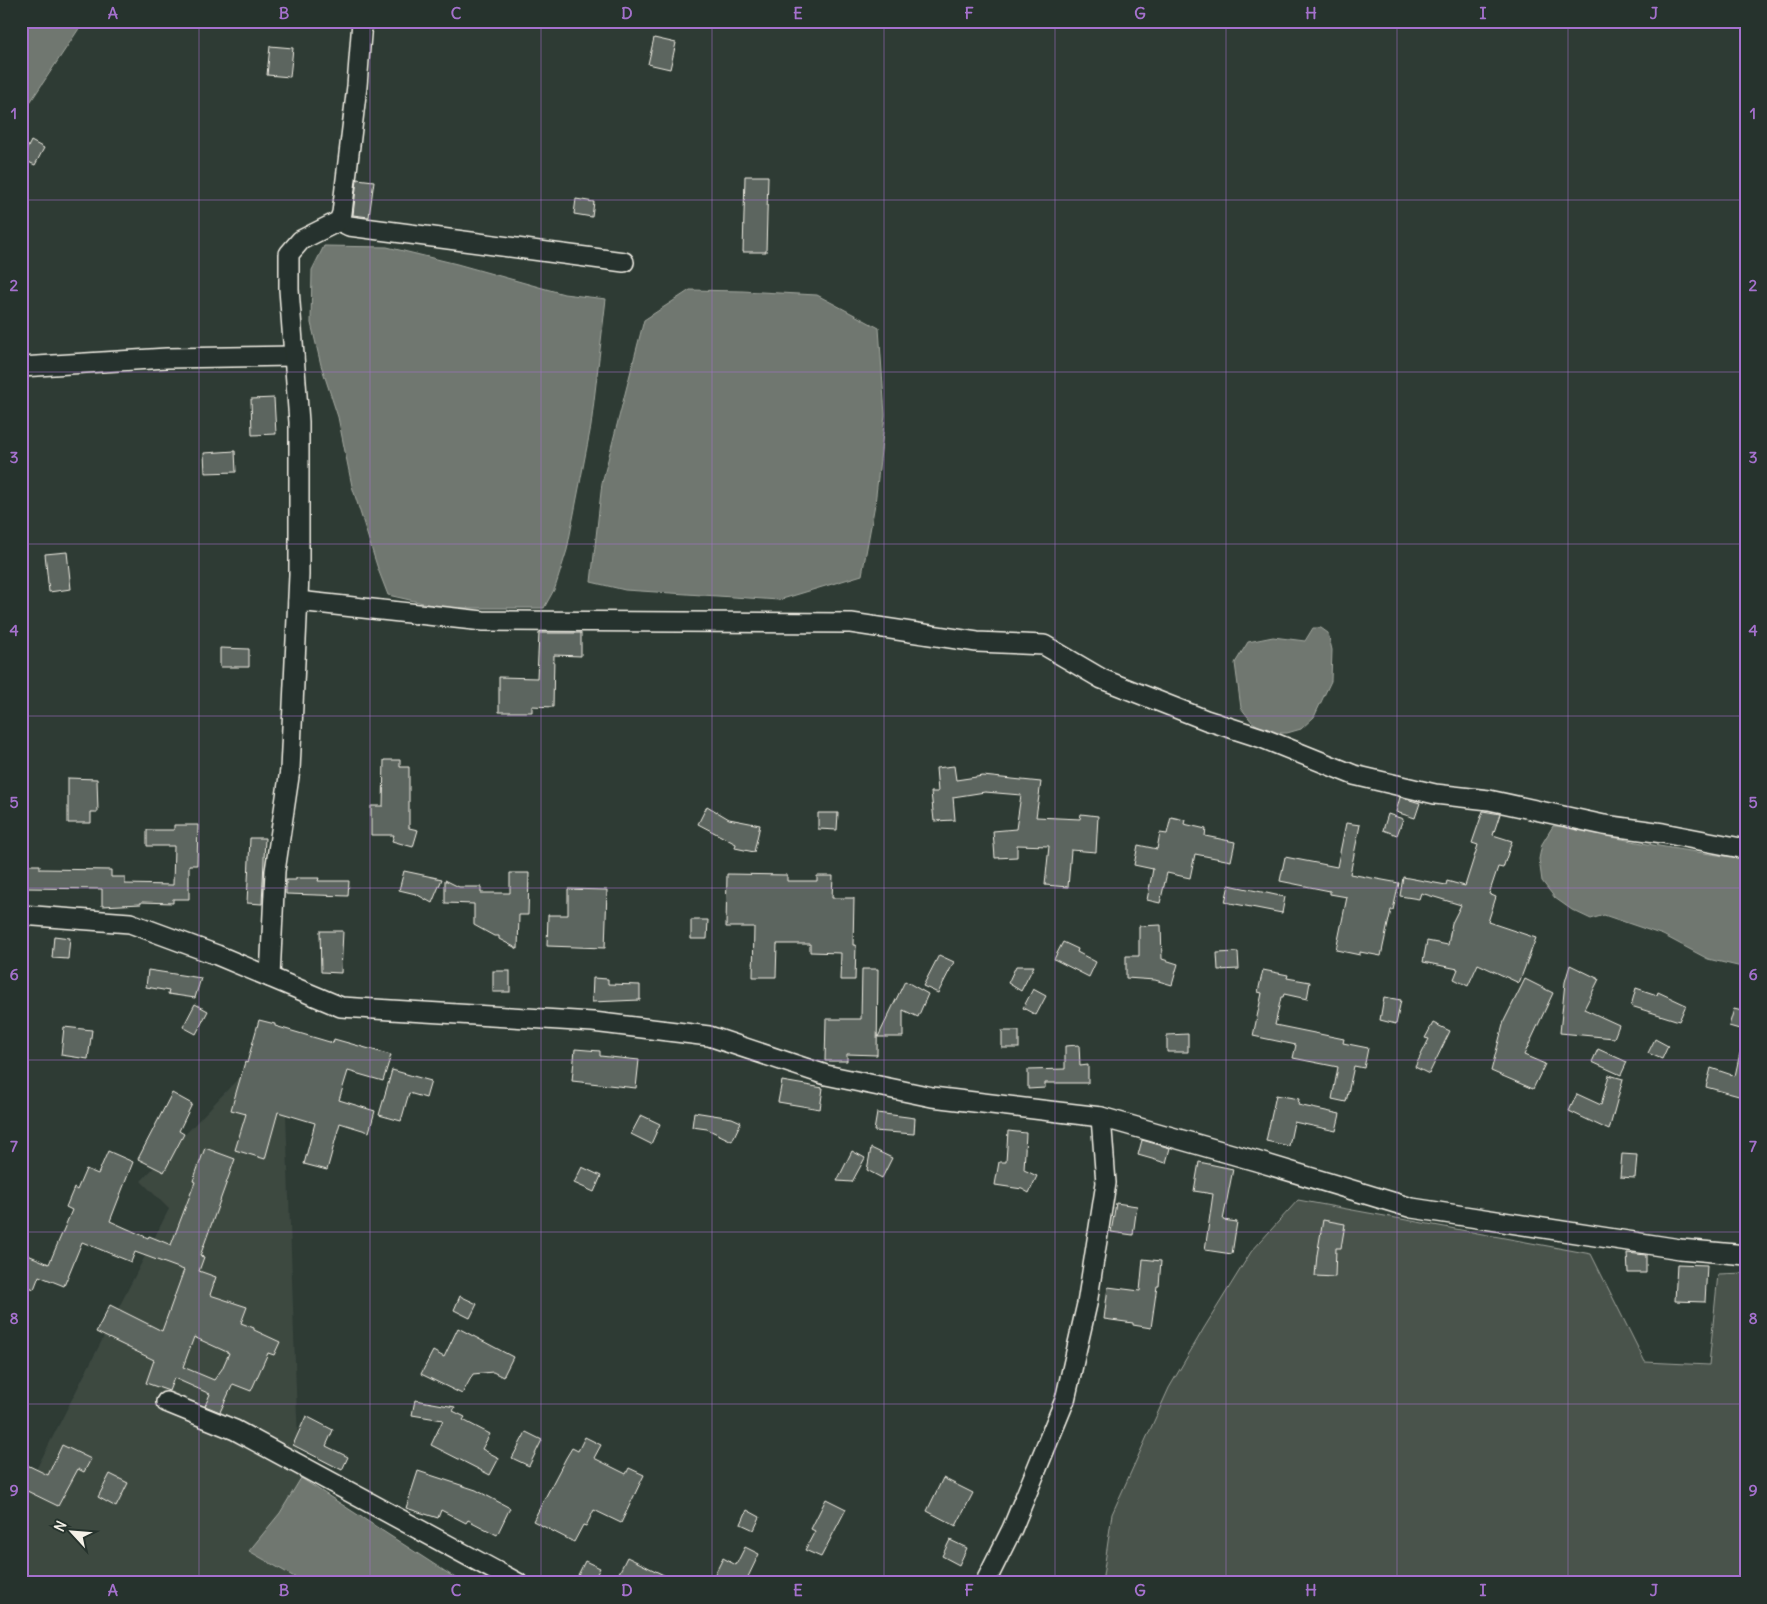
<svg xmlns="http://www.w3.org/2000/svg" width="1767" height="1604" font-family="Delius,sans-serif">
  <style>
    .built { fill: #3c4841 }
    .green { fill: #48524c; stroke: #9ea29a }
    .water { fill: #6f7770; stroke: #a4a8a0 }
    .building { fill: #5c655e; stroke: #f4f1e8; fill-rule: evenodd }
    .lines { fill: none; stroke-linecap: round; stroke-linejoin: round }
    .street-casing { stroke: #f4f1e8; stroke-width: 22 }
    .street { stroke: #26332d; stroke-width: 19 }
    .grid { fill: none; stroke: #a571cd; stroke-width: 1; stroke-opacity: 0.55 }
    .neatline { fill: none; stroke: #a571cd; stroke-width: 2 }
    .grid-label { font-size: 16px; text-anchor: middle; font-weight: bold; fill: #a571cd }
  </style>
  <rect width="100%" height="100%" fill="#2e3b34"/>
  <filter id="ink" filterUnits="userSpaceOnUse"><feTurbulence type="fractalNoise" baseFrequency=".02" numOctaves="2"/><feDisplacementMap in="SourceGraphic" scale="10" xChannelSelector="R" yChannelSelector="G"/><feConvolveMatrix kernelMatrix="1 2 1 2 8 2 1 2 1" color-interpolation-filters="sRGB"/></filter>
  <g filter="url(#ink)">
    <!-- built -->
    <path class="built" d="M283,1031L303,1581L305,1583H21V1499L169,1209L141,1181Z"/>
    <!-- green -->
    <path class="green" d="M1298,1200L1591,1254L1645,1362L1709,1365L1718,1274L1746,1273V1583H1102L1112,1514L1169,1388L1204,1328L1251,1252Z"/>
    <!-- water -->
    <g class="water">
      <path d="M21,21H84L21,116Z"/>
      <path d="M324,246L387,247L457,264L564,294L606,299L591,426L567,550L555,588L544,608H445L388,595L378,569L352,486L338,417L321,365L311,323L312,270Z"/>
      <path d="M690,290L742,291L817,295L879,328L885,415L875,504L862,575L779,600L625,590L591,582L602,483L644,320Z"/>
      <path d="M1313,628H1321L1328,633L1332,650L1331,681L1314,717L1301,729L1287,733H1271L1252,722L1241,708L1235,663L1248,642L1273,637L1305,641Z"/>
      <path d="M1553,826C1577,825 1594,833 1617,838C1660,847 1702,853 1746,859V968L1708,959L1663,935L1604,915L1591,919L1572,910L1555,898L1542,881L1539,859L1542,844Z"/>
      <path d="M301,1478L463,1583H305L249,1551L280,1513Z"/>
    </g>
    <!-- building -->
    <g class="building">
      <path d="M654,38L676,43L670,69L648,64Z"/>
      <path d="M270,46L293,48L290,77L267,75Z"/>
      <path d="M31,141L44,148L35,165L22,159Z"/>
      <path d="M745,176H768L766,252H743Z"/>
      <path d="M357,179L374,181L369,217L353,215Z"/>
      <path d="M576,199L594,202L592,217L574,214Z"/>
      <path d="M274,398L276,434L252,435L251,399Z"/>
      <path d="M235,451L236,472L205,473L204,453Z"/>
      <path d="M67,552L71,589L49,592L45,554Z"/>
      <path d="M539,633H581V656L554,655L553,707L532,706V712H499V677L537,678Z"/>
      <path d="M220,648L249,649V667H220Z"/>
      <path d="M384,760H400V767H409V828L418,830L413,847L392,841L394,835H371V806H383Z"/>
      <path d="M954,766L956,780L983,776L1041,782L1036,817L1080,819L1081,814L1098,816L1096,852L1071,850L1068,887L1045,885L1049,846L1017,845V857L995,858L993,831L1016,829L1021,795L985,792L953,797L955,820L934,821L931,792H938L936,768Z"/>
      <path d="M68,778L97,779L98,812H91V823H68Z"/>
      <path d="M1400,797L1420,803L1415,818L1396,812Z"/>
      <path d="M707,806L729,819L760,825L754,852L735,848L736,844L698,824Z"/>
      <path d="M1483,811L1500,814L1493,835L1512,841L1503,868L1498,867L1489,894L1496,897L1488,922L1536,938L1519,983L1478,964L1468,986L1454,979L1458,969L1423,962L1427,941L1448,945L1452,923L1461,905L1421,893L1419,899L1400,896L1403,877L1446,885L1447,881L1465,886L1478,845L1472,843Z"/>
      <path d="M818,813H838L837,830L818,829Z"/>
      <path d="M1388,814L1403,819L1397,835L1383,830Z"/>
      <path d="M1171,817L1185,820L1184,824L1206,829L1205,836L1235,842L1231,861L1195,854L1190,878L1167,873L1160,903L1147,900L1153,869L1134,865L1138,845L1157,849L1160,833L1167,834Z"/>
      <path d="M1346,823L1360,825L1350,874L1399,883L1393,910H1391L1381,956L1360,952V955L1336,950L1347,897L1330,894V891L1280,881L1285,857L1337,867Z"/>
      <path d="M174,825H198L197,865H189V899H173V903L141,902V904L102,906V889L27,888V884H21V866L23,865H40V869L111,870V877H125V884L173,885L174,846H147V830H174Z"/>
      <path d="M250,838H265L262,904L247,903Z"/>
      <path d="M404,871L442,879L432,903L416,894L399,890Z"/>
      <path d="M510,873H529L528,915H519L518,949L499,939V936H494L474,925V904L445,903V880L459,887H481V893H510Z"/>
      <path d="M727,874L787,875V881H817V876H833L832,898H854L853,945H856L855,980H840L841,953L810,952V944H777L776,977H753L754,927H726Z"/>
      <path d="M296,878H319L318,881H349L348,896L286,894V880H296Z"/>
      <path d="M1229,885L1285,897L1282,913L1225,902Z"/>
      <path d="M568,889L607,890L605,948L547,946L548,915H568Z"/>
      <path d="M691,920H708L707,939H691Z"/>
      <path d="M1161,925L1162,959L1178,964L1172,985L1155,980L1126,978V956H1139V926Z"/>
      <path d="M320,931H343L341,973L321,972Z"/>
      <path d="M54,936L70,938L68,959L52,958Z"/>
      <path d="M1063,942L1078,949L1077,952L1096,962L1089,977L1054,959Z"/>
      <path d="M1238,952L1239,969L1218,970L1217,953Z"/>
      <path d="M939,955L954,962L938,993L923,986Z"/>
      <path d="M1570,965L1599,979L1584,1009L1619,1025L1614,1038L1560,1033L1565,982Z"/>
      <path d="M1016,966H1034L1021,991L1008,983Z"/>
      <path d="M862,969H878L877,1055L847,1054V1061H825L826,1019H861Z"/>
      <path d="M148,970L201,978L195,998L168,994L169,991L146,987Z"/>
      <path d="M1263,970L1288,975L1287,978L1310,982L1307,999L1284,994L1283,997H1281L1275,1025L1344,1039L1343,1043L1368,1048L1364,1068L1354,1066L1346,1102L1332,1099L1338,1067L1293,1058L1296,1045L1253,1036L1262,993L1258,992Z"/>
      <rect x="493" y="971" width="17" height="21"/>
      <path d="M593,978L608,979V984L640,985V1000L592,1002Z"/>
      <path d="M1525,979L1553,993L1524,1055L1545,1064L1533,1089L1491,1071L1504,1021Z"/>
      <path d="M905,981L928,994L918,1017L903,1010V1037H878Z"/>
      <path d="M1636,988L1657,995L1658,992L1686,1005L1679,1021L1631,1006Z"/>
      <path d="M1033,989L1046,996L1036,1015L1023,1008Z"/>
      <path d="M1384,997L1401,1000L1396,1024L1380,1020Z"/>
      <path d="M195,1004L208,1011L196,1034L183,1027Z"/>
      <path d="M1734,1009L1746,1012L1743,1030L1729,1026Z"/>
      <path d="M259,1020L275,1024V1026L333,1043L334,1039L391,1055L383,1081L348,1071L339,1100L375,1111L369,1132L340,1123L327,1170L304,1164L315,1123L278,1112L265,1159L235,1150L246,1114L231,1110L245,1062L247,1063Z"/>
      <path d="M1433,1023L1450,1031L1429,1074L1415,1067L1429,1039L1425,1038Z"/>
      <path d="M64,1027L92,1030L88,1059L61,1055Z"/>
      <rect x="1002" y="1031" width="17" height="17"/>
      <path d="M1188,1034V1052H1167V1035Z"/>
      <path d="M1655,1039L1668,1046L1662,1059L1648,1053Z"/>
      <path d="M1079,1045L1080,1066L1088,1065V1083H1045V1088L1028,1089V1070L1065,1069V1046Z"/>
      <path d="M575,1049L600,1051V1056L639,1060L636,1088L572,1081Z"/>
      <path d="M1598,1049L1627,1062L1621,1075L1592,1062Z"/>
      <path d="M1740,1053L1746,1054V1098L1706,1087L1711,1068L1735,1076Z"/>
      <path d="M392,1070L431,1081L426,1098L409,1093L401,1121L379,1115Z"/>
      <path d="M1609,1075L1623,1079L1609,1130L1569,1111L1577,1094L1601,1105Z"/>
      <path d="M782,1081L823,1088L820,1109L778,1102Z"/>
      <path d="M172,1093L192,1104L179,1131L184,1134L164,1172L138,1159Z"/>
      <path d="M1276,1095L1299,1099L1298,1105L1340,1114L1336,1131L1294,1122L1289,1146L1266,1141Z"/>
      <path d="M694,1112L732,1118L741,1122L732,1141L707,1129L692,1127Z"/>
      <path d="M877,1113L915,1118L914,1134L874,1131Z"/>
      <path d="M641,1115L660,1124L651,1144L631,1134Z"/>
      <path d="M1008,1131L1026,1133L1024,1170L1037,1176L1029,1193L1022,1189L995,1185L999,1162H1006Z"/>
      <path d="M1142,1140L1170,1148L1166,1163L1138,1155Z"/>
      <path d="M205,1148L235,1159L200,1256L204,1257L199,1271L216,1277L210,1295L247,1307L241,1323L254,1328V1330L280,1342L274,1355L268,1353L251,1391L233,1384L220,1412L205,1406L210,1394L174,1378L169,1391L146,1383L154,1360L96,1332L110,1305L162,1331L184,1270L135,1252L131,1262L82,1242L64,1286L39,1276L34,1289L21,1284V1252L49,1264L72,1210L66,1207L74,1188L77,1190L86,1169L98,1174L108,1151L133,1162L110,1221L148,1238L149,1236L171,1245L195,1182L193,1181ZM194,1337L229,1353L222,1369L214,1380L183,1367Z"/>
      <path d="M871,1148L892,1158L882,1178L867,1170Z"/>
      <path d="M852,1151L865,1158L852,1182L837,1181Z"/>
      <path d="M1622,1154L1637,1155L1635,1178L1620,1177Z"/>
      <path d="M1199,1162L1233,1169L1223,1220L1237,1222L1232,1254L1205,1250L1213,1194L1194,1191Z"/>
      <path d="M582,1167L601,1176L594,1192L574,1183Z"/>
      <path d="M1116,1203L1137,1206L1133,1235L1111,1232Z"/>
      <path d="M1323,1220L1345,1224L1341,1248H1336L1335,1277L1315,1276L1317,1255Z"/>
      <path d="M1627,1253L1646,1255V1273H1628Z"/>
      <path d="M1143,1259L1161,1261L1159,1286H1157L1151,1328L1133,1325V1323L1104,1319L1108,1287L1140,1291Z"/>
      <path d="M1677,1264L1707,1265L1705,1302L1675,1301Z"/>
      <path d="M460,1296L477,1304L470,1318L454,1310Z"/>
      <path d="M458,1328L513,1357L503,1377L493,1372L473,1374L462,1394L421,1374L433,1351L444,1357Z"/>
      <path d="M415,1400L455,1407L453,1411L465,1417L463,1420L490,1434L482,1449L499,1458L490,1475L431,1445L443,1420L412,1415Z"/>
      <path d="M306,1416L333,1430L326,1446L348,1457L342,1470L293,1445Z"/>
      <path d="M526,1432L542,1440L529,1466L512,1458Z"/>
      <path d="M585,1437L601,1445L594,1458L626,1474L629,1468L644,1475L621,1523L594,1510L586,1526L583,1525L574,1542L533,1521L566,1458L572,1448L578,1451Z"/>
      <path d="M62,1445L91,1459L84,1472L78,1469L58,1506L21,1488V1462L48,1475Z"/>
      <path d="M418,1471L476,1490L510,1508L497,1535L468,1520L466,1523L441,1510L438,1518L406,1508Z"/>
      <path d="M110,1474L128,1483L116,1507L98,1497Z"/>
      <path d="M943,1478L973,1493L956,1526L927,1511Z"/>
      <path d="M826,1499L846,1509L821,1557L805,1550L815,1531L811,1529Z"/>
      <path d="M747,1510L760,1517L754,1530L741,1524Z"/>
      <path d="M950,1540L967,1548L959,1565L942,1556Z"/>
      <path d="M745,1547L759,1554L745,1583H722L713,1578L723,1558L736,1565Z"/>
      <path d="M627,1557L680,1583H638L619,1573Z"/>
      <path d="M585,1561L600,1568L592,1583H574Z"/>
    </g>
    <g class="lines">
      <!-- street casing -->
      <g class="street-casing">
        <g id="street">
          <path d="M339,221L349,226L624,262"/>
          <path d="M21,367L167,358L294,356"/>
          <path d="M298,601L483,621L851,623L977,642L1044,645L1102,679L1206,720L1262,738L1354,775L1435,794L1489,800L1604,825L1663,833L1746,849"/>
          <path d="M21,915L130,923L217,955L341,1007L593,1022L709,1036L826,1075L932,1097L1101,1117L1256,1161L1412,1208L1680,1249L1746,1255"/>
          <path d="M270,977L275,871L290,770L299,575V422L289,289V254L301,240L339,221L342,213L357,86L362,21"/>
          <path d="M166,1402L235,1430L518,1583"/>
          <path d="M985,1583L1012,1529L1065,1400L1087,1304L1106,1183L1101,1117"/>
        </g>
      </g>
      <!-- street -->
      <use href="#street" class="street"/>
    </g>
  </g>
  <!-- grid -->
  <path class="grid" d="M199,21V1583M370,21V1583M541,21V1583M712,21V1583M884,21V1583M1055,21V1583M1226,21V1583M1397,21V1583M1568,21V1583M21,200H1746M21,372H1746M21,544H1746M21,716H1746M21,888H1746M21,1060H1746M21,1232H1746M21,1404H1746"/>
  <!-- margin -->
  <rect width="1767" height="1604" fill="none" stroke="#26332d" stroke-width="55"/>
  <!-- north arrow -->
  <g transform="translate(72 1532) rotate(296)" stroke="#26332d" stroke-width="4" paint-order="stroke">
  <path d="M0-4L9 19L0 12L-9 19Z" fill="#f4f1e8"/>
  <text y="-8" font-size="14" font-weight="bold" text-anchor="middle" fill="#f4f1e8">N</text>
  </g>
  <rect x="28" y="28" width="1712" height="1548" class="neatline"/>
  <g class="grid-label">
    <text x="113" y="19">A</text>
    <text x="284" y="19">B</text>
    <text x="456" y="19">C</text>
    <text x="627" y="19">D</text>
    <text x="798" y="19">E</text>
    <text x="969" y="19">F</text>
    <text x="1140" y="19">G</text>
    <text x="1311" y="19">H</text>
    <text x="1483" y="19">I</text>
    <text x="1654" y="19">J</text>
    <text x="14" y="119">1</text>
    <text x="1753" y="119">1</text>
    <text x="14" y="291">2</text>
    <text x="1753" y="291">2</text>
    <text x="14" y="463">3</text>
    <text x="1753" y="463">3</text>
    <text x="14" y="636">4</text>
    <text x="1753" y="636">4</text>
    <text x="14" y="808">5</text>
    <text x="1753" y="808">5</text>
    <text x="14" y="980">6</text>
    <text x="1753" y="980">6</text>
    <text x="14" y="1152">7</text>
    <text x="1753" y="1152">7</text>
    <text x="14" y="1324">8</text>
    <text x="1753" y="1324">8</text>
    <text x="14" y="1496">9</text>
    <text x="1753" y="1496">9</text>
    <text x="113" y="1596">A</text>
    <text x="284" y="1596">B</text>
    <text x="456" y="1596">C</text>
    <text x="627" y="1596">D</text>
    <text x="798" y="1596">E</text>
    <text x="969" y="1596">F</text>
    <text x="1140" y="1596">G</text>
    <text x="1311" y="1596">H</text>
    <text x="1483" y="1596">I</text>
    <text x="1654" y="1596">J</text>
  </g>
</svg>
